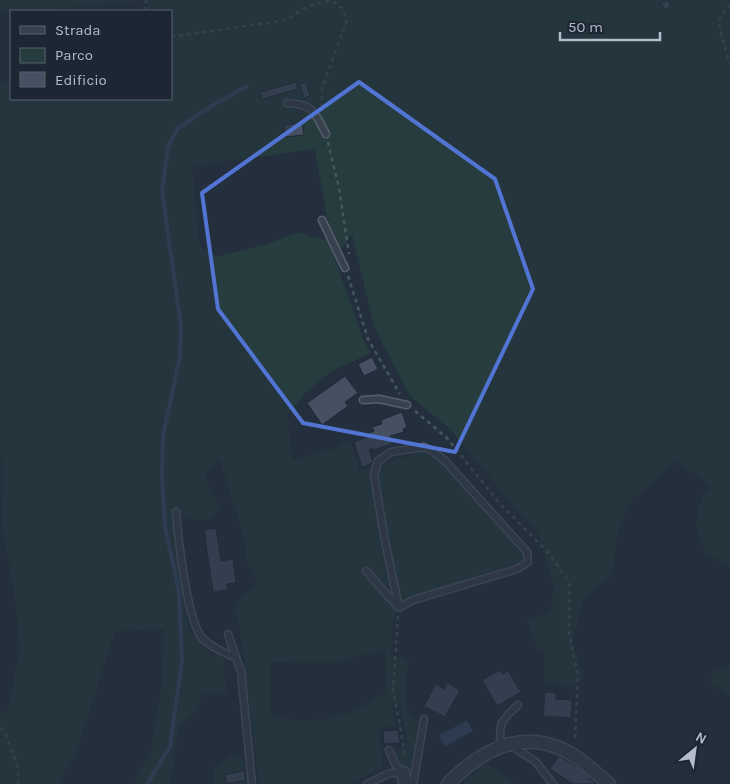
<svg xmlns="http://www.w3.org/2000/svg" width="730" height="784" font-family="Karla,sans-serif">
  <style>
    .green { fill: #263c3f; fill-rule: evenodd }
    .water { fill: #394c67 }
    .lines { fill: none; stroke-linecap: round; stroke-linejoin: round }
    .stream { stroke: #394c67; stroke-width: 4 }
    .building { fill: #455162; stroke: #1f2835 }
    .lane-casing { stroke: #565f6c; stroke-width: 9 }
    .street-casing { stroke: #565f6c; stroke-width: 15 }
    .path { stroke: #44595c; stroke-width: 2.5; stroke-dasharray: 4 4; stroke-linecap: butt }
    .lane { stroke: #38414e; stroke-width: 6 }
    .street { stroke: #38414e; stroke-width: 12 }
    .marked { fill: none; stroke: #5274d3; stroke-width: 4; stroke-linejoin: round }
  </style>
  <rect width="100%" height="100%" fill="#242f3e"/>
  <!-- green -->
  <g class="green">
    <path d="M0,0H730V567L706,553L696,527L699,506L704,493L711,488L705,481L676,461L629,503L616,538L614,564L611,575L584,598L572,641L584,679L575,678V686L544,682L545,649L538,650L527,620L550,612L554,588L538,532L518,512L451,430L410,396L374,327L352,234L341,250L329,226L326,213L315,149L192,166L199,245L216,257L264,245L300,232L311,237L326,240L330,245L363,339L371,353L332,371L307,391L287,416L293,460L336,448L350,439L359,471L427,450L444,463L525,555L523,560L517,563L404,600C391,609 390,642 392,657L404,658L405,662L409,660C405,678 403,698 410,716L418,718L409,783L400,764L395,759L393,749H406L405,727L400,704L392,703L396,726L379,728L383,767L349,784H259L242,642L235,609L242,596L254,588L256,575L246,560L244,537L219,457L205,474L210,491L220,506L212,518L199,520L183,515L174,537L189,630L200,643L212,654L224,658L226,693H201C199,711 192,716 179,727L170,784H133L150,754L162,683L164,629L115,631L75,754L58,784H0V712H7L20,652L16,604L2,525L4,464L0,459V84L11,81V99H171V11H148L145,0L31,11H0ZM385,649L386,691C377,697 367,705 356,710C331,722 298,723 271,716V662L332,663Z"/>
    <path d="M730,667V696L710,683L714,671Z"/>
    <path d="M231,756L244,757L247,784H213L214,769Z"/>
    <path d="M487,763L514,784H462Z"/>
  </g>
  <!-- water -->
  <path class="water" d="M467,721L473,731L445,746L439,735Z"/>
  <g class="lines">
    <!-- stream -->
    <path class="stream" d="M147,784L170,747L182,660L179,592L165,526L162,475L163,436L180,356L181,326L162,191L168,147L177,129L210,107L247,86"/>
  </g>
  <!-- building -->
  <g class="building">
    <path d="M668,0L671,6L665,10L661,4Z"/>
    <path d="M296,82L298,89L262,99L260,92Z"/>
    <path d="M306,82L310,96L304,98L300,84Z"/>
    <path d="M302,123L304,135L286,137L284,125Z"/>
    <path d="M372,357L378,369L364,376L358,364Z"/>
    <path d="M345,376L358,393L345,402L348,406L322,425L307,403Z"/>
    <path d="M402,412L407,427L403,429L404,432L390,436L392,444L373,450V448L369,450L373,463L362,467L354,442L367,437L366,434L374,431L372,427L382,424L381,420Z"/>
    <path d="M216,528L221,561L233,559L236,583L227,584L228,590L213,592L204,530Z"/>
    <path d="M500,670L502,674L508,671L521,692L497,706L482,680Z"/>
    <path d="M447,683L460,690L445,717L424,706L436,684L444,689Z"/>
    <path d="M545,692L556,693V699L572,700L571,718L543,716Z"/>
    <path d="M398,730L400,743L384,744L383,731Z"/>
    <path d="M559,756L591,775L589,779L595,782L594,784H573L550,769Z"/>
    <path d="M244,771L246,780L227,784L225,775Z"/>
  </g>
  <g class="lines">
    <!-- lane casing -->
    <g class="lane-casing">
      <g id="lane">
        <path d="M287,103C314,104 314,112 326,134"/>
        <path d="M322,220L345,268"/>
        <path d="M363,400L379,399L407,405"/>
        <path d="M424,447L433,451L446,462L527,552L528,562L517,569L413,600L399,608L385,541L374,475L378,461L391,452Z"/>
        <path d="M176,512C178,536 187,623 203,639C212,648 225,653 236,658L241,671L252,784"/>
        <path d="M366,571L398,607"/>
        <path d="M228,634L236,658"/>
        <path d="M501,745C498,723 502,720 518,705"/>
        <path d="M511,746L535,761L553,784"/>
        <path d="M389,750L395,764L403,773"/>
        <path d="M367,784L390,773H403"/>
        <path d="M413,784L424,719"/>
      </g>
    </g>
    <!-- street casing -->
    <g class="street-casing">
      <g id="street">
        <path d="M403,773L405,784"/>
        <path d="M448,784C480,751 521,728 566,751C579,757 597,774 609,784"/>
      </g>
    </g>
    <!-- path -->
    <g class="path">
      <path d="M730,4L718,21L730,65"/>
      <path d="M144,11L146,0"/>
      <path d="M171,37L286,20L303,9L324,1L334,2L343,9L347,20L322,88V107"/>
      <path d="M328,142L339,188L349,254"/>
      <path d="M348,276L368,339L400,394"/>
      <path d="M415,411L447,438L500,504L547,551L569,582V632L578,677L575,737L572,741"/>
      <path d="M398,616L393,691L399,720L404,749V759"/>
      <path d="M0,729L5,731L18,768V784"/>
    </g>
    <!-- lane -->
    <use href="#lane" class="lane"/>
    <!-- street -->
    <use href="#street" class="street"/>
  </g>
  <!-- marked area -->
  <path d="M0 0H730V784H0ZM359,82L495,179L533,289L455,452L303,423L218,309L202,193Z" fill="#242f3e" fill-opacity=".55" fill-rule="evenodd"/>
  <path class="marked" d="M359,82L495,179L533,289L455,452L303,423L218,309L202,193Z"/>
  <!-- legend -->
  <rect x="10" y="10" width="162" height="90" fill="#1d2633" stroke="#59626f"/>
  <rect x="20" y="26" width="25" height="8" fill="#38414e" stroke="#59626f"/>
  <text x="55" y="35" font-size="15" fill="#b4bcc9">Strada</text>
  <rect x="20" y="48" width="25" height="15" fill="#263c3f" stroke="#59626f"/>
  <text x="55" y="60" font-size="15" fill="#b4bcc9">Parco</text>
  <rect x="20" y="72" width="25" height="15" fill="#455162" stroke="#59626f"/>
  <text x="55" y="85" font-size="15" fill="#b4bcc9">Edificio</text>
  <!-- north arrow -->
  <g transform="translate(695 749) rotate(29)" stroke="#1d2633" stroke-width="4" paint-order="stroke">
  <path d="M0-4L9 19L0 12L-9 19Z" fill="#b4bcc9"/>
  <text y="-8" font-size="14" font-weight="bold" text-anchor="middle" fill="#b4bcc9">N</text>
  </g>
  <!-- scale -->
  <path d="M560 32v8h100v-8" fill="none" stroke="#b4bcc9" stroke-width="2.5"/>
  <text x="568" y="32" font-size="15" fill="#b4bcc9" stroke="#1d2633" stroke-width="4" paint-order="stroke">50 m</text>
</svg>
